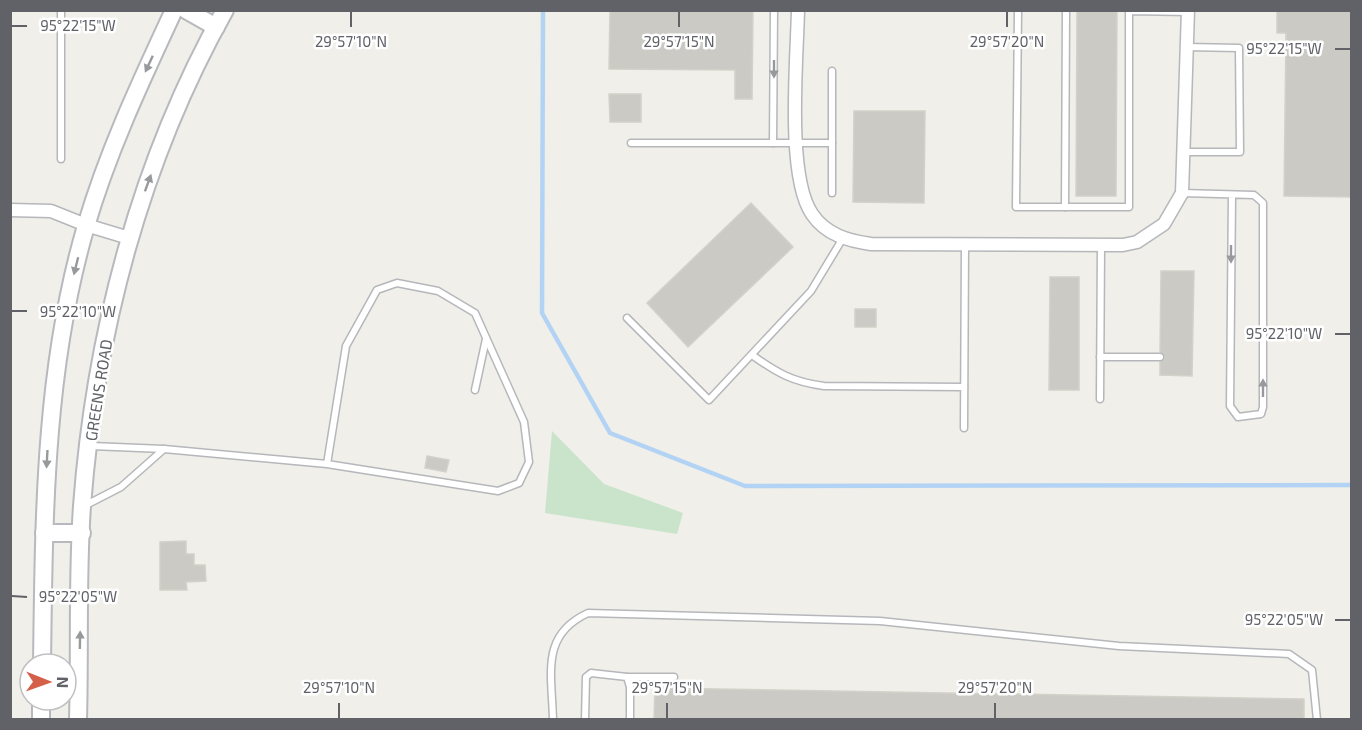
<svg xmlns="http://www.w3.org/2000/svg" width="1362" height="730" font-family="'Exo 2',sans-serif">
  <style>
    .green { fill: #c9e4cb }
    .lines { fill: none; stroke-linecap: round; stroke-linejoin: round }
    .stream { stroke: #b3d3f5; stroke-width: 4.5 }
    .building { fill: #cbcac5; stroke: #d4d1c8; stroke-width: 1.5 }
    .lane-casing { stroke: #b5b7bb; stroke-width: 9 }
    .street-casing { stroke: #b5b7bb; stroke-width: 15 }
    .secondary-casing { stroke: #b7b9be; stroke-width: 20 }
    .lane { stroke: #fff; stroke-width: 6 }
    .street { stroke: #fff; stroke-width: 12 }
    .secondary { stroke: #fff; stroke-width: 16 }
    .oneway { fill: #98999c }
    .ticks { fill: none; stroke: #606267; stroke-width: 2 }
    .labels { text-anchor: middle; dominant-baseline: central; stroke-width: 5; stroke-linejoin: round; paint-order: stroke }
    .street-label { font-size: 16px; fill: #606267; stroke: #fff }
    .ticks-label { font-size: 15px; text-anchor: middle; fill: #606267; stroke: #fff; stroke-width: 5; stroke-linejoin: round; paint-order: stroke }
  </style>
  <rect width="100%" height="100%" fill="#f0efe9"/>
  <!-- green -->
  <path class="green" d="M552,431L604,484L683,513L677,534L545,513Z"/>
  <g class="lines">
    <!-- stream -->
    <path class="stream" d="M543,10L542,313L610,433L745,486L1352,485"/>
  </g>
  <!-- building -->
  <g class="building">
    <path d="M610,10H753L752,99H735V70L609,69Z"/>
    <path d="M1077,10H1117L1116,196H1076Z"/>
    <path d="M1277,10H1352V197L1284,196L1286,33H1277Z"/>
    <path d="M609,94H641V122H610Z"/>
    <path d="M854,111H925L924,203L853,202Z"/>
    <path d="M751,203L793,247L688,347L647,303Z"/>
    <path d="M1161,271H1194L1192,376L1160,375V362L1165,358L1160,352Z"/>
    <path d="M1050,277H1079V390H1049Z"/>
    <rect x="855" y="309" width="21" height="18"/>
    <path d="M427,456L449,460L446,472L425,468Z"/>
    <path d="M186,541V554H194V565H205L206,581L186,582L187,590H160V542Z"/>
    <path d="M655,688L1304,699V720H654Z"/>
  </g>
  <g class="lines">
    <!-- lane casing -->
    <g class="lane-casing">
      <g id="lane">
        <path d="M1018,10L1016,207H1129V11L1188,12"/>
        <path d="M631,143H832"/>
        <path d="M773,143L774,10"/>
        <path d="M1185,152H1240L1239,48L1186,47"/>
        <path d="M61,159V10"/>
        <path d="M832,193V71"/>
        <path d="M1182,193L1254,195L1263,203V407L1261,414L1238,417L1230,406L1232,195"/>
        <path d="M1065,207L1066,10"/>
        <path d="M627,318L709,400L811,291L843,238"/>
        <path d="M752,355C777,373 793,382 824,386L964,387"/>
        <path d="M1100,357H1160"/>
        <path d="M475,390L486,339"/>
        <path d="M1100,399L1101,245"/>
        <path d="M964,428L965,244"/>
        <path d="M91,446L164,449L327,464L498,491L519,483L529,462L524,422L475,313L438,291L397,283L377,290L346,346L327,464"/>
        <path d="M86,505L121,487L164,449"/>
        <path d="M627,677H674"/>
        <path d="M553,720C552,674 540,635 588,613L880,621L1119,646L1289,654L1312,670L1317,720"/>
        <path d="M585,720L586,677L591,673L627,677L630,687V720"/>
      </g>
    </g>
    <!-- street casing -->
    <g class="street-casing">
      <g id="street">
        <path d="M798,10C797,59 786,176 812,214C826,235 849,241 871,244L1123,245L1137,242L1164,224L1182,193L1188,10"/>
        <path d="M10,210L51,211L86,225L129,238"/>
      </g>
    </g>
    <!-- secondary casing -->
    <g class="secondary-casing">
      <g id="secondary">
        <path d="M186,10L216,27"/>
        <path d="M44,533H82"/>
        <path d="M42,664C44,516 44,369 86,226C108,151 141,81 174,10"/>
        <path d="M41,720V700"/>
        <path d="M78,720C80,649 77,576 82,506C95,334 140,161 225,10"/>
      </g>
    </g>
    <!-- lane -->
    <use href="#lane" class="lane"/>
    <!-- street -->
    <use href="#street" class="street"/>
    <!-- secondary -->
    <use href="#secondary" class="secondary"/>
  </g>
  <!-- one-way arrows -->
  <defs><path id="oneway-solid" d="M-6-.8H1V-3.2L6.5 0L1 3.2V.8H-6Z" transform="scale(1.5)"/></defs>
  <g class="oneway">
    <use href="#oneway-solid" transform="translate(149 64) rotate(115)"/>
    <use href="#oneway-solid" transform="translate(774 69) rotate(90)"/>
    <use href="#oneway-solid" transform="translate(148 183) rotate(-70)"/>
    <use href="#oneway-solid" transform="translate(1231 254) rotate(90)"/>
    <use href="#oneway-solid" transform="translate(76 266) rotate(104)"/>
    <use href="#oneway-solid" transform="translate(1263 388) rotate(-90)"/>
    <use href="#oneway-solid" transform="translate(47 459) rotate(93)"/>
    <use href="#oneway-solid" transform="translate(80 640) rotate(-89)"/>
  </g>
  <!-- ticks -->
  <path class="ticks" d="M12,26H27M351,27V12M679,27V12M1007,27V12M1335,49H1350M12,311H27M1335,334H1350M12,596L27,597M1335,620H1350M339,718V703M667,718V703M995,718V703"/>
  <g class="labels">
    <!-- street labels -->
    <g class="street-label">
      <text transform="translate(98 390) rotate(-81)">GREENS ROAD</text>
    </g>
  </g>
  <g class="ticks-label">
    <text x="78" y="31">95°22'15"W</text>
    <text x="351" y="47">29°57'10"N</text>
    <text x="679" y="47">29°57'15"N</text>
    <text x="1007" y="47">29°57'20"N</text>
    <text x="1284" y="54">95°22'15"W</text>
    <text x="78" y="317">95°22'10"W</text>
    <text x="1284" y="339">95°22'10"W</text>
    <text x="78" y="602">95°22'05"W</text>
    <text x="1284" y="625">95°22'05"W</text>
    <text x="339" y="693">29°57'10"N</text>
    <text x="667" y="693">29°57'15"N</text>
    <text x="995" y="693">29°57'20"N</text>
  </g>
  <!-- border -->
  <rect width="1362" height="730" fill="none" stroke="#606267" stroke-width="24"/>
  <!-- north arrow -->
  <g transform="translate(48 682) rotate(91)"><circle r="28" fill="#ffffff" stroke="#bfc0c2" stroke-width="1.5"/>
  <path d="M0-4.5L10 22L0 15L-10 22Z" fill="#d5604a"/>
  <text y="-9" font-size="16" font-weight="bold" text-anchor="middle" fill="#606267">N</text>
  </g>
</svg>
